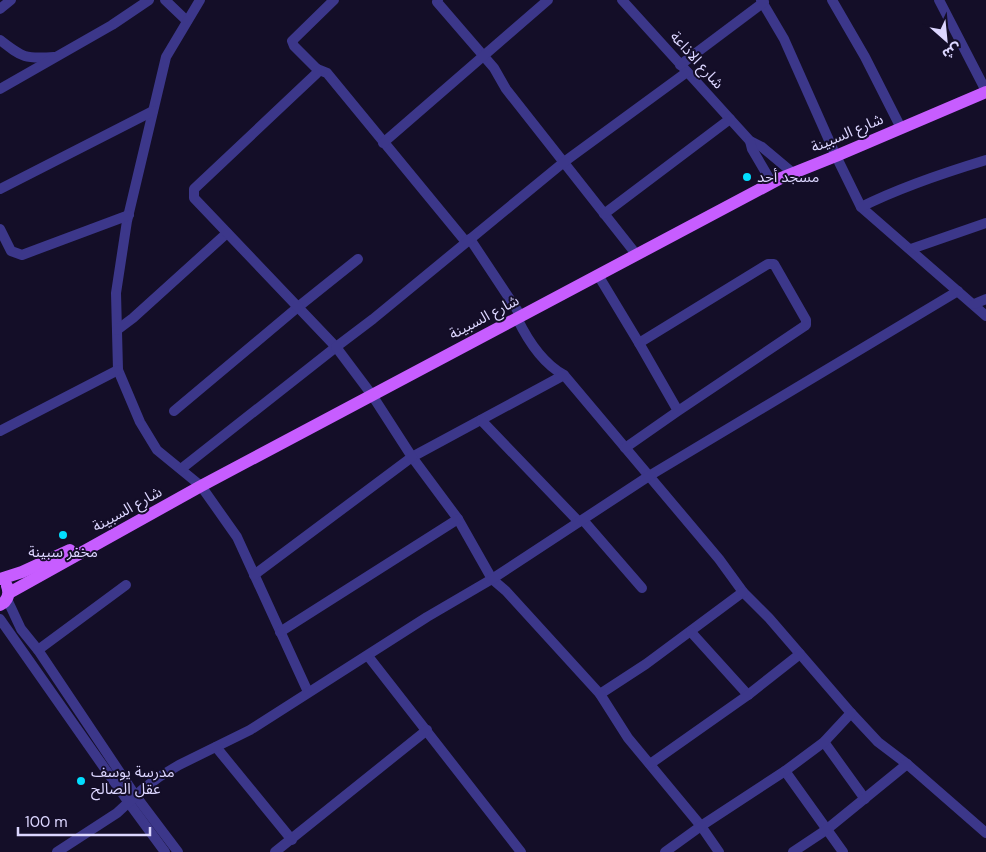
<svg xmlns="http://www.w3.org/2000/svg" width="986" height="852" font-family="'DM Sans','Noto Sans Arabic',sans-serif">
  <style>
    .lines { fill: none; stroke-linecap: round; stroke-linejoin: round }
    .minor { stroke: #3c378a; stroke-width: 10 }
    .major { stroke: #c75dff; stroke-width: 12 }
    .poi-dot { fill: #02deff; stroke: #140e28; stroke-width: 2 }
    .labels { text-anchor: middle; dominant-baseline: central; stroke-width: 4; stroke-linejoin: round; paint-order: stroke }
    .street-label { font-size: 15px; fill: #dcd6ff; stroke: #140e28 }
    .poi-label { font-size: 15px; fill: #dcd6ff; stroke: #140e28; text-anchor: start }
  </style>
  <rect width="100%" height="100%" fill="#140e28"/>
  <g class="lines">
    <!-- minor -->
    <g class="minor">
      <path d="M165,0L187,21"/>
      <path d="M200,0L166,57L127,221L116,293L118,370L140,422L157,450L201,486L237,537L308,692"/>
      <path d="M438,0L437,2L494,68L506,89L636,254"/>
      <path d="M622,0L750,141L762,147L793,173"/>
      <path d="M761,0L784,39L836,156L861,207L986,316"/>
      <path d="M832,0L865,57L901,128"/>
      <path d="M939,0L986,91"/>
      <path d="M0,9L11,0"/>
      <path d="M0,40C23,58 25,59 54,57"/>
      <path d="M680,65L764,2"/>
      <path d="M317,69L327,73L466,242"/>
      <path d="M0,89L112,25L149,0"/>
      <path d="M750,141L752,149L772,183"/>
      <path d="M383,143L548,0"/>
      <path d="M0,189L153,111"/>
      <path d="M861,207C901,187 943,173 986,160"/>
      <path d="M604,214L730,119"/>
      <path d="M0,229L11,251L22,255L129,215"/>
      <path d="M470,239L521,316"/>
      <path d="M911,249L986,223"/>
      <path d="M598,275L639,343"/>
      <path d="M974,304L986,299"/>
      <path d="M517,318C528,341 542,363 564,375L719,559L743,592L769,618L851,713L878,742L907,764L986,833"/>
      <path d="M117,330L133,318L227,233"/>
      <path d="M564,375L412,457L458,519L492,579L506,591L600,694L646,664L743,592"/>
      <path d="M174,411L298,307L358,259"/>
      <path d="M481,420L579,522"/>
      <path d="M0,431L118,370"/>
      <path d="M625,448L678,411L806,325V320L774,264H768L639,343L678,411"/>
      <path d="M181,469L336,347L194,198V189L317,73V69L294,46L292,41L334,0"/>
      <path d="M583,520L642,588"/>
      <path d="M254,575L412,457L372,395L336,347L373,319L564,162L687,72"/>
      <path d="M7,599L21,629L38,650L135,795L178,852"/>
      <path d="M0,619L129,803L165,852"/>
      <path d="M280,632L458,519"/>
      <path d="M691,632L748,695"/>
      <path d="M38,650L126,585"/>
      <path d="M368,656L521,852"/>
      <path d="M600,694L628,738L701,826L719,852"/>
      <path d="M824,742L865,799"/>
      <path d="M216,747L292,840"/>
      <path d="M650,764L748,695L800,654"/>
      <path d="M785,771L843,852"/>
      <path d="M57,852L117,813L143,789L159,777L179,765L250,730L427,617L492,579L649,476L958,291"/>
      <path d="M275,852L427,730"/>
      <path d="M665,852L701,826L785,771L824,742L851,713"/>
      <path d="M793,852L826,830L907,764"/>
    </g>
    <!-- major -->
    <g class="major">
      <path d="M0,579L22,572L70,550"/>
      <path d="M9,593L201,486L781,178L836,156L986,92"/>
      <path d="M0,605C8,601 10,594 7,586"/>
    </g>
  </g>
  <!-- markers -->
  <g class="poi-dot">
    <circle cx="747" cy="177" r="5"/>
    <circle cx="63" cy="535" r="5"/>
    <circle cx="81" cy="781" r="5"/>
  </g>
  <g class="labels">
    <!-- street labels -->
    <g class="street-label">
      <text transform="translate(697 60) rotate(48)">شارع الاذاعة</text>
      <text transform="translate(847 133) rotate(-23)">شارع السبينة</text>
      <text transform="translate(484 317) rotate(-28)">شارع السبينة</text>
      <text transform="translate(127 509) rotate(-29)">شارع السبينة</text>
    </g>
    <!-- poi labels -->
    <g class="poi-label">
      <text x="757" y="177">مسجد أحد</text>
      <text x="63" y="552" text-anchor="middle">مخفر سبينة</text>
      <text x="91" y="772">مدرسة يوسف<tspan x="91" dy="17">عقل الصالح</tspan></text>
    </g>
  </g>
  <!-- north arrow -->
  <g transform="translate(946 40) rotate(153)" stroke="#140e28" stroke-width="4" paint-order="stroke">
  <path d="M0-4L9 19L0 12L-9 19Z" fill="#dcd6ff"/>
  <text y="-8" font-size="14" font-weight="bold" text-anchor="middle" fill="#dcd6ff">ش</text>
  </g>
  <!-- scale -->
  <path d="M18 827v8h132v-8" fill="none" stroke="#dcd6ff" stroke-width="2.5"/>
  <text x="25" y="827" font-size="15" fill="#dcd6ff" stroke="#140e28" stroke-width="4" paint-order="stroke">100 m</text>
</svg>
